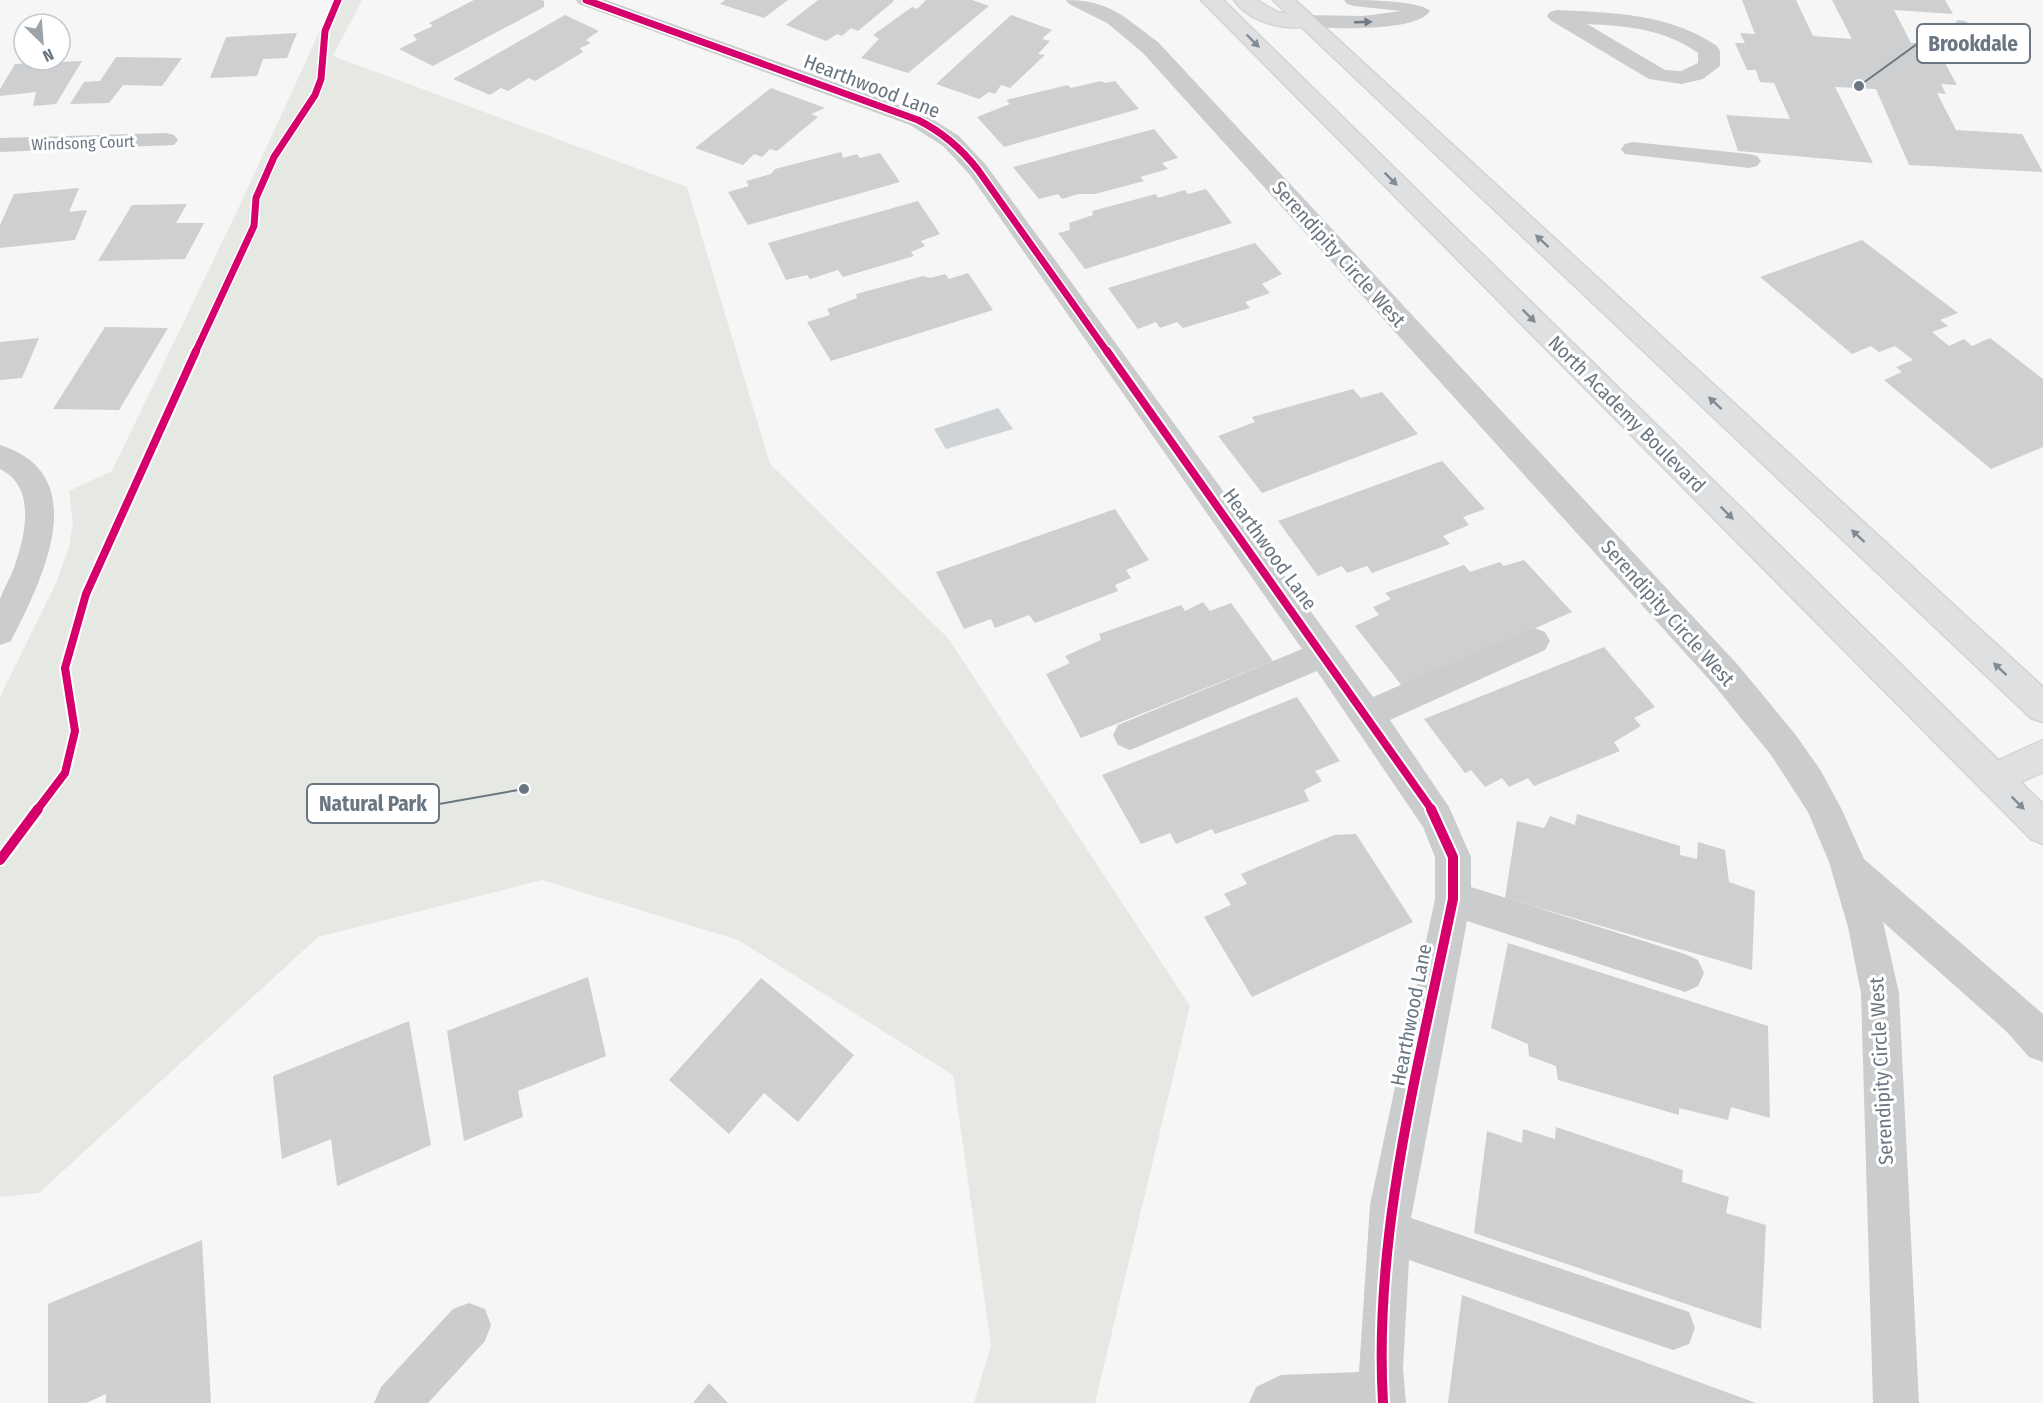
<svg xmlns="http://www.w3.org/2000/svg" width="2043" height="1403" font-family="'Fira Sans Condensed',sans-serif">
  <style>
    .green { fill: #e6e8e4 }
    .water { fill: #cdd3d6 }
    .building { fill: #cecfd0 }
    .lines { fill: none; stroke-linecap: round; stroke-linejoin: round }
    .major-casing { stroke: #d3d4d5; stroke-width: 3 }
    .highway-casing { stroke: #d3d3d4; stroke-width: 3 }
    .minor { fill: #cbcccd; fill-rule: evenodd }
    .major { fill: #dfe0e1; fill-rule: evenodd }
    .highway { fill: #dfe0e1; fill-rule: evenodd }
    .cycleway-far2-casing { stroke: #fff; stroke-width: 10 }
    .cycleway-far1-casing { stroke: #fff; stroke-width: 12 }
    .cycleway-casing { stroke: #fff; stroke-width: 14 }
    .cycleway-far2 { stroke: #d6006c; stroke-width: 7 }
    .cycleway-far1 { stroke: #d6006c; stroke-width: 8 }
    .cycleway { stroke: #d6006c; stroke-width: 10 }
    .oneway { fill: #6f7a86 }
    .oneway2 { fill: #818b95 }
    .labels { text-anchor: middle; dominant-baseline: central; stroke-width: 6; stroke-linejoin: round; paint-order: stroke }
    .far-street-label { font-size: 16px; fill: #6a7682; stroke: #fff }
    .street-label { font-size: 20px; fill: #6a7682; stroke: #fff }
    .leader { fill: none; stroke: #6a7682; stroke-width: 2 }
    .callout-dot { fill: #6a7682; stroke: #fff; stroke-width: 2 }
    .callout { fill: #fff; stroke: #6a7682; stroke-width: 2 }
    .callout-label { font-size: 21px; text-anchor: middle; font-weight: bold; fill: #6a7682 }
  </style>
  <rect width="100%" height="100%" fill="#f6f6f6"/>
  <!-- green -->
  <path class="green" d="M334,0H362L333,56L687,187L770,464L948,638L1190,1006L1095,1403H974L991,1345L953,1075L738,940L542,880L318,937L39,1193L0,1197V697L56,583L69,548L73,522L69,491L112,471L240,205Z"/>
  <!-- water -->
  <path class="water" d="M998,408L1013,429L946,449L934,429Z"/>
  <!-- building -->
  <g class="building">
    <path d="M474,0H541L544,1V7L433,66L399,49L417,40L413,35L433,26L429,23Z"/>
    <path d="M725,0H788L764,18L720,4Z"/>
    <path d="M818,0H892L894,1L858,31L851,28L842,36L837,34L826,41L786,25Z"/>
    <path d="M926,0H972L989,6L908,73L861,58L879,39L873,35L912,7L917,9Z"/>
    <path d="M1742,0H1796L1813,36L1852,39L1832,0H1945L1953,14L1894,10L1911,43H1919L1923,51L1939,52L1957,85L1941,84L1946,94L1937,93L1956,130L2022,134L2043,172L1909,165L1876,89L1835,87L1873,163L1738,151L1726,115L1790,119L1774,83L1760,82L1756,70H1747L1735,43H1745L1740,33L1755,34Z"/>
    <path d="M565,15L599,31L586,40L591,43L580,48L583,52L535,81L529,78L508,91L501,88L490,95L453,79Z"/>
    <path d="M1011,15L1052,30L1042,39L1050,41L1038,54L1045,55L1010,88L1001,85L995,94L989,92L979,99L936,84Z"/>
    <path d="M1958,20L1965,21L1974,27L1964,30L1957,27L1955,23Z"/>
    <path d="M297,33L287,58L263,59L257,76L210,78L226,37Z"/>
    <path d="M116,57L182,58L162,86L123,85L109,103L70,104L84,82L100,81Z"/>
    <path d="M82,61L56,104L33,106L36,92L0,96V89L15,64Z"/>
    <path d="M1101,81L1105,83L1115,81L1139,109L1004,147L977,117L1010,104L1006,100L1068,85L1071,88Z"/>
    <path d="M771,88L825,108L811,114L818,117L777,151L770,149L762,157L754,154L743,165L695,148Z"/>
    <path d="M1154,129L1178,158L1162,163L1168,169L1140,177L1144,181L1095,194H1078L1062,199L1058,194L1039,199L1013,167Z"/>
    <path d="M841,152L843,158L857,154L860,158L880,153L900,182L748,225L728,192L749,186L746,181L771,174L775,169Z"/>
    <path d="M79,188L69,212L87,210L75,240L0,248V225L14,194Z"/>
    <path d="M1206,189L1232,223L1085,269L1058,233L1070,230L1069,223L1093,215L1092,211L1156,194L1158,198L1185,190L1188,194Z"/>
    <path d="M918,201L940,234L921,241L925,246L911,252L914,256L843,277L838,270L810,279L807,275L786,280L768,243Z"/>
    <path d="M187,204L176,223H204L185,259L98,261L132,205Z"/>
    <path d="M1862,240L1958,313L1940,320L1948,326L1932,332L1949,346L1964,339L1972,346L1990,338L2043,379V447L1991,469L1884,380L1902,372L1896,367L1913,360L1895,346L1879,352L1871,346L1852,354L1760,277Z"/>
    <path d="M1255,243L1282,274L1262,284L1270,293L1245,302L1250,308L1183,328L1177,322L1160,328L1156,322L1138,329L1108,288Z"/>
    <path d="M968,273L993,310L831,361L807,322L830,315L827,309L857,298L856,294L923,276L930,278L945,274L949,279Z"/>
    <path d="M105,327L168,328L119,410L53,409Z"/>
    <path d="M39,338L22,378L0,380V342Z"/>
    <path d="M1353,389L1361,398L1382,392L1418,434L1262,493L1218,436L1255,422L1252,417Z"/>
    <path d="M1442,461L1485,509L1463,517L1469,525L1443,536L1450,544L1372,573L1367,566L1347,573L1342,566L1318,576L1278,521Z"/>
    <path d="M1115,509L1149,560L1126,570L1131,578L1115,585L1118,591L1035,623L1029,615L995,628L991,619L964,629L936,572Z"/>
    <path d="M1524,560L1572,612L1402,686L1355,626L1379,615L1373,607L1391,599L1385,593L1464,565L1470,572L1500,562L1504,566Z"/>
    <path d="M1203,602L1210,611L1231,603L1273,661L1081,738L1046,674L1070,663L1065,656L1101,640L1099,634L1181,605L1185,611Z"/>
    <path d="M1604,647L1655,707L1634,718L1641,726L1614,742L1620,751L1534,786L1528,778L1509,787L1502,778L1485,787L1471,770L1465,773L1424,719Z"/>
    <path d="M1297,697L1340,761L1315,771L1322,781L1304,790L1309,801L1215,834L1212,829L1176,844L1170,833L1141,844L1102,775Z"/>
    <path d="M1577,814L1680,846V855L1697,859L1698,842L1725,850L1729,882L1755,891L1752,970L1505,898L1517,821L1544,828L1550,816L1575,825Z"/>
    <path d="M1356,834L1413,922L1252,997L1204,917L1231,905L1224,894L1247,884L1241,874L1334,835Z"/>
    <path d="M1508,943L1768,1026L1770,1118L1731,1107L1728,1120L1679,1108V1115L1558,1080L1556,1066L1529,1056L1528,1044L1491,1028Z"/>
    <path d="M588,977L606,1056L518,1091L523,1117L464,1141L447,1031Z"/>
    <path d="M761,978L854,1055L798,1122L764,1093L729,1134L669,1080Z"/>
    <path d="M409,1021L431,1145L337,1186L331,1139L282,1159L273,1076Z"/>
    <path d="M1556,1127L1683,1170L1682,1182L1729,1197L1726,1213L1766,1225L1761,1329L1474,1233L1487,1131L1522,1143L1523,1129L1555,1139Z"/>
    <path d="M202,1240L211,1403H106V1394L86,1403H48V1304Z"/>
    <path d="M1462,1295L1756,1403H1448Z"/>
    <path d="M709,1383L728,1403H693Z"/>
  </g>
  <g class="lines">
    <!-- major casing -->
    <g class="major-casing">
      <g id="major">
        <path d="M1234,0H1256L1277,12L1311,17L1315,21L1311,25C1286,32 1249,22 1234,0Z"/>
        <path d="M2043,740V772L1994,794L1982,790L1977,779L1982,768Z"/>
      </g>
    </g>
    <!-- highway casing -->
    <g class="highway-casing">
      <g id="highway">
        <path d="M1201,0H1223L2043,804V844L2031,839Z"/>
        <path d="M1273,0H1295L2043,687V722L2031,718Z"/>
      </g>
    </g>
    <!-- minor -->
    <g class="minor">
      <path d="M576,0H606L926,115L959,136L986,165L1373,697L1523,632L1534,628L1545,632L1550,641L1545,650L1390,720L1449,807L1471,857V887L1685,954L1698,960L1704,973L1698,986L1685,992L1467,921L1411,1218L1689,1312L1695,1328L1689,1344L1673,1350L1409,1260L1403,1368L1406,1403H1249L1256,1387L1281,1375L1359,1372L1370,1205L1435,899V857L1423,827L1317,671L1142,745L1130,750L1118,745L1113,735L1118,725L1302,649L970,175L943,146L910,125L579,4Z"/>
      <path d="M1066,0C1110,0 1124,17 1158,42L1738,665L1795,734L1821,771L1842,810L1864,859L2043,1014V1062L2029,1057L2006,1031L1883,922L1899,993L1919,1403H1873L1861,993L1848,927L1829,862L1808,812L1771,755L1714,685L1142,52L1107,23L1069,4Z"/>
      <path d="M1344,0C1364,0 1418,0 1430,11C1416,33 1329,28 1304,27L1297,25L1293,21L1297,17L1304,15L1363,16L1401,11L1354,6L1347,4Z"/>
      <path d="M1557,10C1613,13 1669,13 1717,46L1720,51V66L1703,79L1682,84L1649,79L1550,20L1547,16L1550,12ZM1587,24C1627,26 1665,29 1698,53V63L1681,71L1665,70Z"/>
      <path d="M166,133L174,135L178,140L174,145L0,152V138Z"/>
      <path d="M1633,142L1749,154L1757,156L1761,161L1757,166L1749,168L1625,154L1621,149L1625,144Z"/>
      <path d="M0,445C96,475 41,582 11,641L0,645C0,631 0,612 0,599C3,590 8,582 12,573C24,541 39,488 0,469Z"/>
      <path d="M469,1303L485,1309L491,1325L485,1341L428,1403H374L381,1387L453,1309Z"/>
    </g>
    <!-- major -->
    <use href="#major" class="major"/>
    <!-- highway -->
    <use href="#highway" class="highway"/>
    <!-- cycleway-far2 casing -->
    <g class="cycleway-far2-casing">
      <g id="cycleway-far2">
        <path d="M586,0L918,120C942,132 961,148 978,170L1108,353"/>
        <path d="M195,353L254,226L256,198L274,157L315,95L321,79L325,31L338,0"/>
      </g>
    </g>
    <!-- cycleway-far1 casing -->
    <g class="cycleway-far1-casing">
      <g id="cycleway-far1">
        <path d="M1107,351L1432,810"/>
        <path d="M37,810L65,773L75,731L65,668L86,594L196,351"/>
      </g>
    </g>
    <!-- cycleway casing -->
    <g class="cycleway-casing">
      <g id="cycleway">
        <path d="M0,860L38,809"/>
        <path d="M1383,1403C1373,1233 1419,1065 1453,899V857L1431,809"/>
      </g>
    </g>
    <!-- cycleway-far2 -->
    <use href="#cycleway-far2" class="cycleway-far2"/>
    <!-- cycleway-far1 -->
    <use href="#cycleway-far1" class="cycleway-far1"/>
    <!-- cycleway -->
    <use href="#cycleway" class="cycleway"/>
  </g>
  <!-- one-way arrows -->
  <defs><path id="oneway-solid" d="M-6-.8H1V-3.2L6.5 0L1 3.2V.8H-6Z" transform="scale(1.5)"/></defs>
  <use class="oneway" href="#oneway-solid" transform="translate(1363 22) rotate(-2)"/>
  <g class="oneway2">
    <use href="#oneway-solid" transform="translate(1253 41) rotate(45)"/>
    <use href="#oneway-solid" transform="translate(1391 179) rotate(45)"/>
    <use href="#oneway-solid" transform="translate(1542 241) rotate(-137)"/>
    <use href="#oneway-solid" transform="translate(1529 316) rotate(45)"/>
    <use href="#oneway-solid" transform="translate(1715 403) rotate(-137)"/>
    <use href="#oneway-solid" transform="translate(1727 513) rotate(45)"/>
    <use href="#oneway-solid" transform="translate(1858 536) rotate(-137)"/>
    <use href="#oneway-solid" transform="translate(2000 669) rotate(-137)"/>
    <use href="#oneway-solid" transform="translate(2018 803) rotate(45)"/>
  </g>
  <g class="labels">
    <!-- far-street labels -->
    <g class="far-street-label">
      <text transform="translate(83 143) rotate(-2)">Windsong Court</text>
    </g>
    <!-- street labels -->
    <g class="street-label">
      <text transform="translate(872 86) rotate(21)">Hearthwood Lane</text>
      <text transform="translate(1339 254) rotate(48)">Serendipity Circle West</text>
      <text transform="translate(1627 414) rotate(45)">North Academy Boulevard</text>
      <text transform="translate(1270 549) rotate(54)">Hearthwood Lane</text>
      <text transform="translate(1668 613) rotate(48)">Serendipity Circle West</text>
      <text transform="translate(1411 1015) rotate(-79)">Hearthwood Lane</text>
      <text transform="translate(1881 1071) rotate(-93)">Serendipity Circle West</text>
    </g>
  </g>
  <!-- callouts -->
  <path class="leader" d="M1859 86L1917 44M524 789L439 804"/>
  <g class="callout-dot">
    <circle cx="1859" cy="86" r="6"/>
    <circle cx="524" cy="789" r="6"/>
  </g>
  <g class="callout">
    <rect x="1917" y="24" width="113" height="39" rx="6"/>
    <rect x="307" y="784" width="132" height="39" rx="6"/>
  </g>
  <g class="callout-label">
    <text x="1973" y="51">Brookdale</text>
    <text x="373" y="811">Natural Park</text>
  </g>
  <!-- north arrow -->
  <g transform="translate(42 42) rotate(155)"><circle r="28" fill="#ffffff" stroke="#c3c8cd" stroke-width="1.5"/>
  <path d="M0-4.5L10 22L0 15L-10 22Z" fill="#9ba3ab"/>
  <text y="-9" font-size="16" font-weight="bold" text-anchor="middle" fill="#6a7682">N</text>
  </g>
</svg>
